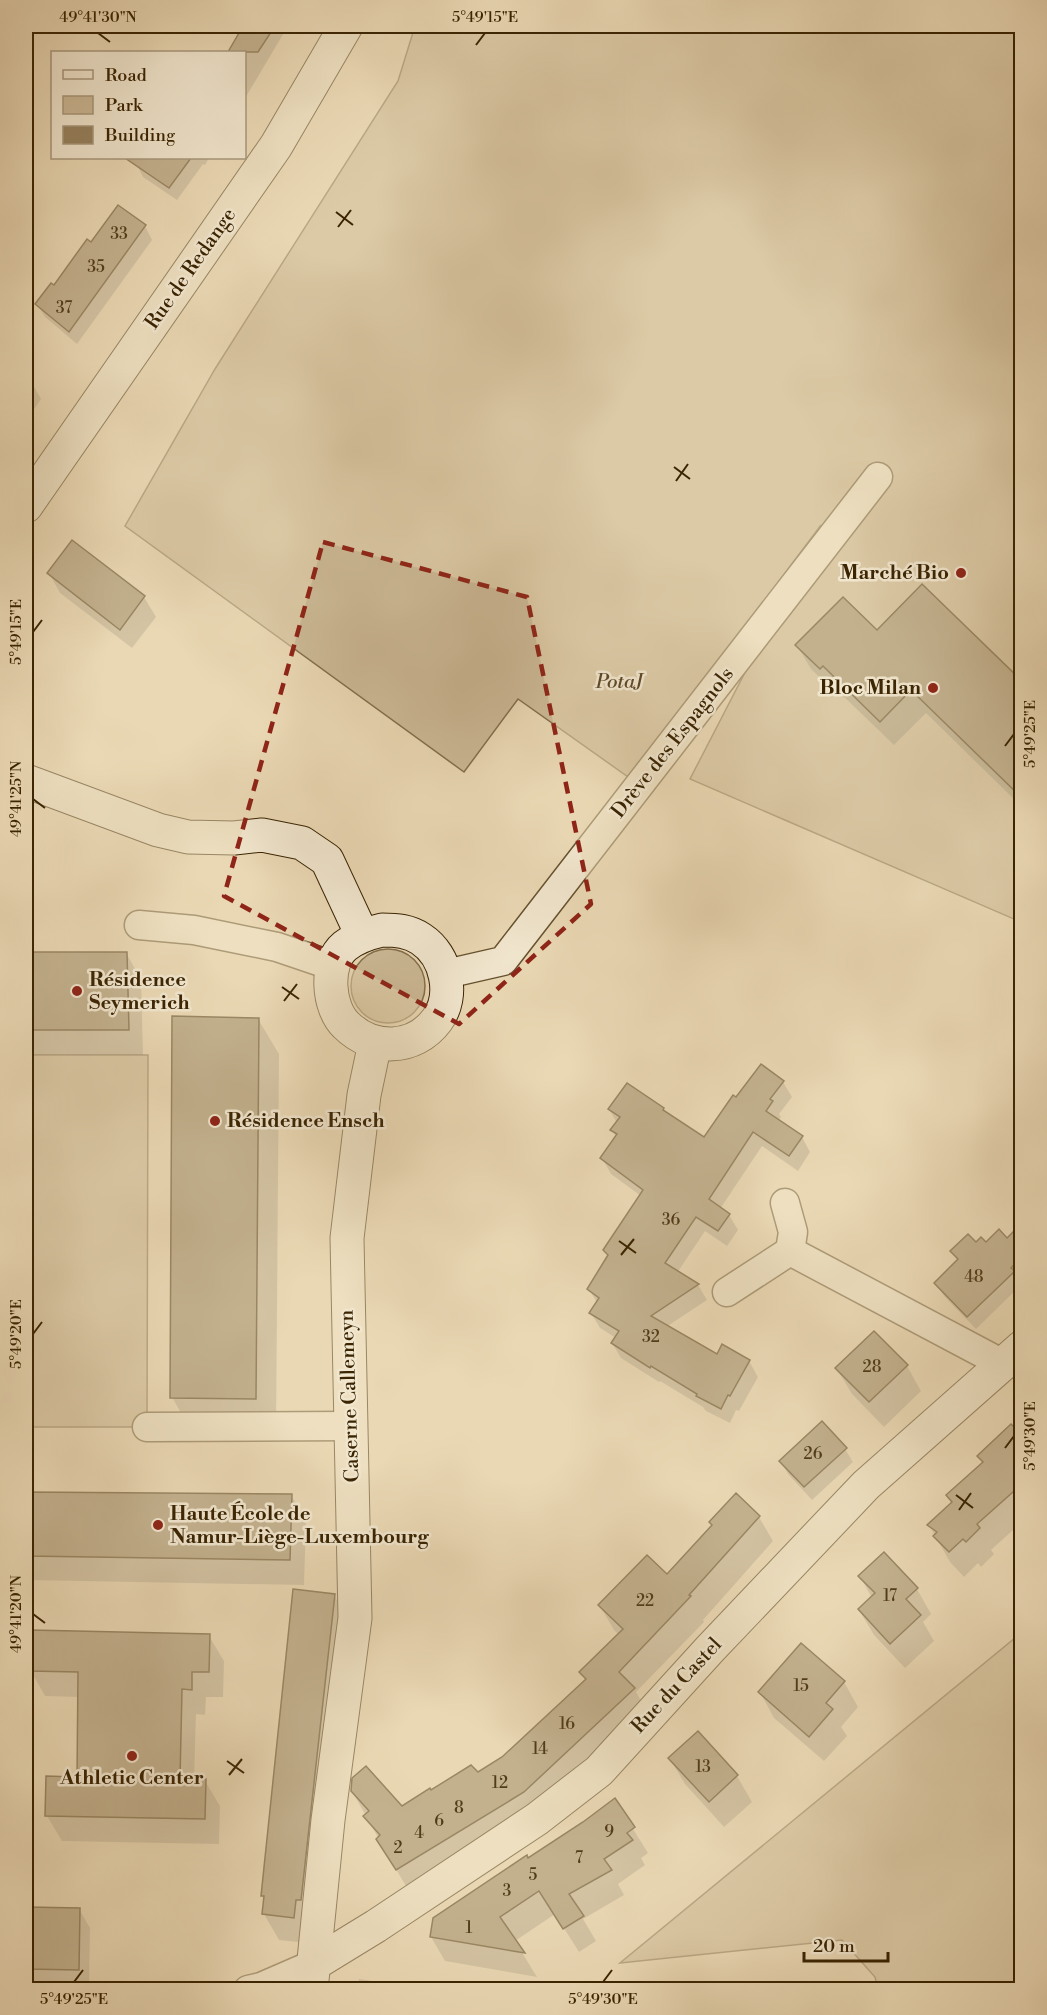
<svg xmlns="http://www.w3.org/2000/svg" width="1047" height="2015" font-family="'Libre Bodoni',serif">
  <style>
    .green { fill: #ccb996; stroke: #836e4c; stroke-width: 1.5 }
    .shadow { fill: #0003 }
    .building { fill: #96825f; stroke: #3a2402; stroke-width: 1.5 }
    .lines { fill: none; stroke-linecap: round; stroke-linejoin: round }
    .street-casing { stroke: #66512e; stroke-width: 31 }
    .secondary-casing { stroke: #3a2402; stroke-width: 35 }
    .street { stroke: #f1e6ce; stroke-width: 28 }
    .secondary { stroke: #f1e6ce; stroke-width: 33 }
    .marked { fill: none; stroke: #8f2418; stroke-width: 4.5; stroke-dasharray: 12 8; stroke-linejoin: round }
    .ticks { fill: none; stroke: #3a2402; stroke-width: 2 }
    .poi-dot { fill: #8f2418; stroke: #f1e6ce; stroke-width: 2 }
    .labels { text-anchor: middle; dominant-baseline: central; stroke-width: 5; stroke-linejoin: round; paint-order: stroke }
    .number-label { font-size: 16px; fill: #513c19 }
    .street-label { font-size: 20px; fill: #3a2402; stroke: #f1e6ce }
    .poi-label { font-size: 20px; font-weight: bold; fill: #3a2402; stroke: #f1e6ce; text-anchor: start }
    .park-label { font-size: 20px; font-style: italic; fill: #5e4927; stroke: #f1e6ce }
    .neatline { fill: none; stroke: #3a2402; stroke-width: 2 }
    .ticks-label { font-size: 15px; text-anchor: middle; fill: #3a2402 }
  </style>
  <rect width="100%" height="100%" fill="#ead8b4"/>
  <filter id="stains"><feTurbulence type="fractalNoise" baseFrequency=".00333" numOctaves="4"/><feColorMatrix values="0 0 0 0 .2 0 0 0 0 .09 0 0 0 0 .02 0 0 0 .5 -.17"/></filter>
  <radialGradient id="worn" r=".72"><stop offset=".6" stop-color="#630" stop-opacity="0"/><stop offset="1" stop-color="#630" stop-opacity=".3"/></radialGradient>
  <!-- green -->
  <g class="green">
    <path d="M415,26H1021V922L690,779L821,525L631,779L518,699L464,772L125,526L215,369L398,81Z"/>
    <circle cx="388" cy="986" r="37"/>
    <path d="M26,1055H148L147,1427H26Z"/>
    <path d="M1021,1633V1989H878L875,1977L842,1940L620,1963Z"/>
  </g>
  <!-- shadow -->
  <g class="shadow">
    <path d="M245,26H288L244,100V52H229Z"/>
    <path d="M140,158H209L205,165L203,164L177,200L143,177L136,163Z"/>
    <path d="M145,226L152,240L77,344L45,317L37,304L91,244Z"/>
    <path d="M26,379L32,383L41,399L26,421Z"/>
    <path d="M73,542L144,597L156,617L132,648L60,593L49,573Z"/>
    <path d="M877,632L1022,683V807L926,713L894,745L837,690L835,692L811,669L797,645Z"/>
    <path d="M126,953L141,979L143,1055H26V954Z"/>
    <path d="M258,1019L279,1054L276,1434L192,1433L172,1397Z"/>
    <path d="M783,1082L792,1097L779,1114L781,1117L778,1121L802,1137L810,1152L798,1171L762,1146L720,1209L729,1215L738,1230L727,1246L705,1231L677,1273L698,1285L707,1300L666,1327L718,1356L749,1361L758,1377L739,1411L736,1410L730,1423L706,1411L703,1407L660,1381L659,1382L621,1358L612,1343L616,1338L600,1328L591,1313L597,1303L589,1289L609,1257L605,1250L641,1196L611,1174L602,1158L617,1137L612,1130L617,1123L609,1109H663L666,1114L705,1139L736,1099Z"/>
    <path d="M976,1244L986,1245L1022,1254V1278L1019,1281L1021,1285L976,1329L944,1296L936,1283L958,1262L952,1251Z"/>
    <path d="M907,1366L921,1391L884,1427L852,1394L837,1369Z"/>
    <path d="M1022,1438V1522L991,1550L994,1554L981,1567L978,1563L964,1577L950,1562L929,1525L952,1504L948,1496L983,1464L979,1457Z"/>
    <path d="M845,1449L853,1462L812,1500L788,1474L781,1461Z"/>
    <path d="M26,1494L291,1495L306,1521L304,1585L26,1580Z"/>
    <path d="M759,1517L773,1541L703,1620L704,1622L636,1692L648,1713L538,1817L411,1894L392,1863L352,1791L401,1808L431,1792L477,1774L503,1758L586,1681L581,1673L619,1635L614,1630L600,1606L667,1576L713,1526Z"/>
    <path d="M860,1576L917,1589L931,1614L923,1622L934,1641L905,1668L874,1635L859,1610L872,1598Z"/>
    <path d="M334,1595L349,1621L308,1943L279,1940L264,1914L265,1901L262,1896Z"/>
    <path d="M209,1636L224,1661L223,1697H206L205,1715L196,1714L194,1781H205L220,1806L219,1844L62,1841L47,1816L78,1778L80,1697L45,1696L31,1671Z"/>
    <path d="M844,1682L858,1707L841,1727L847,1736L824,1761L774,1718L760,1692Z"/>
    <path d="M698,1734L737,1776L752,1802L724,1827L685,1784L670,1759Z"/>
    <path d="M615,1800L648,1853L641,1858L645,1865L618,1884L624,1895L583,1919L596,1941L579,1952L555,1914L515,1941L537,1977L445,1961L431,1937L528,1860L584,1823Z"/>
    <path d="M26,1908L79,1909L90,1928L89,1987H26Z"/>
    <path d="M359,1979L426,1989V1990H357Z"/>
  </g>
  <!-- building -->
  <g class="building">
    <path d="M243,26H275L258,52H228Z"/>
    <path d="M125,158H191L169,188Z"/>
    <path d="M118,205L146,225L69,332L35,304L51,283L54,285L87,239L91,242Z"/>
    <path d="M72,540L145,596L120,630L47,573Z"/>
    <path d="M922,584L1022,681V798L911,690L880,722L823,666L820,669L795,645L843,597L877,630Z"/>
    <path d="M26,952H127L129,1030H26Z"/>
    <path d="M172,1016L259,1018L256,1399L170,1398Z"/>
    <path d="M761,1064L784,1081L770,1099L773,1101L766,1111L803,1136L789,1156L753,1132L709,1199L730,1214L718,1231L696,1217L665,1263L699,1284L651,1316L717,1354L722,1344L750,1360L730,1396L728,1395L721,1409L696,1396L697,1394L651,1366L650,1368L611,1343L619,1331L589,1313L599,1298L587,1289L608,1255L603,1250L643,1190L600,1158L617,1134L610,1130L620,1117L608,1109L627,1083L664,1108L663,1110L704,1137L733,1095L736,1097Z"/>
    <path d="M1022,1223V1257L1011,1268L1015,1271L967,1317L934,1283L958,1259L950,1251L968,1234L976,1242L981,1237L986,1242L999,1229L1007,1238Z"/>
    <path d="M874,1331L908,1365L869,1402L835,1368Z"/>
    <path d="M822,1421L847,1448L804,1487L779,1461Z"/>
    <path d="M1011,1424L1022,1435V1484L977,1524L980,1528L966,1542L963,1539L949,1552L933,1536L937,1532L927,1525L952,1502L946,1495L983,1462L977,1456Z"/>
    <path d="M26,1492L292,1494L290,1560L26,1556Z"/>
    <path d="M736,1493L760,1516L689,1595L691,1596L619,1672L635,1688L524,1792L396,1870L376,1839L380,1835L363,1816L369,1811L351,1791L352,1778L366,1766L402,1806L430,1788L431,1790L471,1765L478,1772L502,1757L586,1679L579,1672L623,1629L598,1605L647,1555L667,1574L712,1525L709,1522Z"/>
    <path d="M884,1552L918,1588L906,1599L921,1615L890,1644L858,1609L875,1593L858,1576Z"/>
    <path d="M293,1589L335,1594L301,1900H296L294,1918L262,1914L264,1896H261Z"/>
    <path d="M30,1630L210,1634L209,1672H192V1690L182,1689L180,1779H206L205,1819L45,1816L46,1776L77,1777L78,1672L29,1671Z"/>
    <path d="M801,1643L845,1681L826,1703L833,1709L809,1737L758,1692Z"/>
    <path d="M698,1731L738,1775L709,1802L668,1758Z"/>
    <path d="M615,1798L635,1827L627,1833L633,1840L604,1859L612,1870L569,1894L584,1916L563,1929L539,1891L500,1917L525,1953L430,1937L433,1918L527,1855L528,1858L583,1822Z"/>
    <path d="M26,1907L80,1908L79,1970L26,1969Z"/>
  </g>
  <g class="lines">
    <!-- street casing -->
    <g class="street-casing">
      <g id="street">
        <path d="M139,925L194,930L277,947L333,966"/>
        <path d="M446,974L503,961L878,477"/>
        <path d="M785,1203L793,1232L790,1251"/>
        <path d="M727,1292L790,1251L1003,1364"/>
        <path d="M147,1427L350,1426"/>
        <path d="M248,1990L261,1987L314,1964"/>
      </g>
    </g>
    <!-- secondary casing -->
    <g class="secondary-casing">
      <g id="secondary">
        <path d="M26,506L276,146L346,26"/>
        <path d="M26,781L158,830L188,837L234,838L262,835L302,843L327,860L362,935"/>
        <path d="M382,930C397,930 409,931 421,939C447,956 455,996 437,1020C414,1051 372,1051 346,1025C328,1008 324,963 345,946C356,937 369,933 382,930Z"/>
        <path d="M314,1964L376,1926L537,1819L599,1771L710,1649L866,1485L1022,1347"/>
        <path d="M311,1990L328,1820L355,1618L347,1238L364,1095L375,1043"/>
      </g>
    </g>
    <!-- street -->
    <use href="#street" class="street"/>
    <!-- secondary -->
    <use href="#secondary" class="secondary"/>
  </g>
  <!-- marked area -->
  <path d="M0 0H1047V2015H0ZM323,542L527,597L591,904L459,1024L224,896Z" fill="#ead8b4" fill-opacity=".55" fill-rule="evenodd"/>
  <path class="marked" d="M323,542L527,597L591,904L459,1024L224,896Z"/>
  <!-- ticks -->
  <path class="ticks" d="M98,33L110,42M476,45L485,33M336,212L353,225M338,227L351,210M674,467L690,479M676,481L688,464M33,632L42,620M1005,746L1014,734M33,799L45,808M282,987L299,999M284,1001L297,984M619,1241L636,1253M621,1255L634,1239M33,1334L42,1322M1005,1448L1014,1436M956,1495L973,1508M959,1510L971,1493M33,1614L45,1623M227,1761L244,1773M229,1775L242,1759M74,1982L83,1970M603,1982L612,1970"/>
  <!-- markers -->
  <g class="poi-dot">
    <circle cx="961" cy="573" r="6"/>
    <circle cx="933" cy="688" r="6"/>
    <circle cx="77" cy="991" r="6"/>
    <circle cx="215" cy="1121" r="6"/>
    <circle cx="158" cy="1525" r="6"/>
    <circle cx="132" cy="1756" r="6"/>
  </g>
  <g class="labels">
    <!-- number labels -->
    <g class="number-label">
      <text x="119" y="234">33</text>
      <text x="96" y="267">35</text>
      <text x="64" y="308">37</text>
      <text x="671" y="1220">36</text>
      <text x="974" y="1277">48</text>
      <text x="651" y="1337">32</text>
      <text x="872" y="1367">28</text>
      <text x="813" y="1454">26</text>
      <text x="890" y="1596">17</text>
      <text x="645" y="1601">22</text>
      <text x="801" y="1686">15</text>
      <text x="567" y="1724">16</text>
      <text x="540" y="1749">14</text>
      <text x="703" y="1767">13</text>
      <text x="500" y="1783">12</text>
      <text x="459" y="1808">8</text>
      <text x="439" y="1821">6</text>
      <text x="609" y="1832">9</text>
      <text x="419" y="1833">4</text>
      <text x="398" y="1848">2</text>
      <text x="579" y="1858">7</text>
      <text x="533" y="1875">5</text>
      <text x="507" y="1891">3</text>
      <text x="469" y="1928">1</text>
    </g>
    <!-- street labels -->
    <g class="street-label">
      <text transform="translate(191 269) rotate(-55)">Rue de Redange</text>
      <text transform="translate(673 743) rotate(-52)">Drève des Espagnols</text>
      <text transform="translate(350 1396) rotate(-92)">Caserne Callemeyn</text>
      <text transform="translate(677 1686) rotate(-47)">Rue du Castel</text>
    </g>
    <!-- poi labels -->
    <g class="poi-label">
      <text x="949" y="573" text-anchor="end">Marché Bio</text>
      <text x="921" y="688" text-anchor="end">Bloc Milan</text>
      <text x="89" y="980">Résidence<tspan x="89" dy="23">Seymerich</tspan></text>
      <text x="227" y="1121">Résidence Ensch</text>
      <text x="170" y="1514">Haute École de<tspan x="170" dy="23">Namur-Liège-Luxembourg</tspan></text>
      <text x="132" y="1778" text-anchor="middle">Athletic Center</text>
    </g>
    <!-- park labels -->
    <g class="park-label">
      <text x="619" y="682">PotaJ</text>
    </g>
  </g>
  <!-- margin -->
  <rect width="1047" height="2015" fill="none" stroke="#ead8b4" stroke-width="66"/>
  <!-- legend -->
  <rect x="51" y="51" width="195" height="108" fill="#f1e6ce" stroke="#a8987c" stroke-width="1.5"/>
  <rect x="63" y="70" width="30" height="9" fill="#f1e6ce" stroke="#a8987c" stroke-width="1.5"/>
  <text x="105" y="81" font-size="18" fill="#3a2402">Road</text>
  <rect x="63" y="96" width="30" height="18" fill="#ccb996" stroke="#a8987c" stroke-width="1.5"/>
  <text x="105" y="111" font-size="18" fill="#3a2402">Park</text>
  <rect x="63" y="126" width="30" height="18" fill="#96825f" stroke="#a8987c" stroke-width="1.5"/>
  <text x="105" y="141" font-size="18" fill="#3a2402">Building</text>
  <!-- scale -->
  <path d="M804 1952v9h84v-9" fill="none" stroke="#3a2402" stroke-width="3"/>
  <text x="813" y="1952" font-size="18" fill="#3a2402" stroke="#f1e6ce" stroke-width="4.5" paint-order="stroke">20 m</text>
  <rect x="33" y="33" width="981" height="1949" class="neatline"/>
  <g class="ticks-label">
    <text x="98" y="22">49°41'30"N</text>
    <text x="485" y="22">5°49'15"E</text>
    <text transform="translate(16 632) rotate(-90)" y="5">5°49'15"E</text>
    <text transform="translate(1030 734) rotate(-90)" y="5">5°49'25"E</text>
    <text transform="translate(16 799) rotate(-90)" y="5">49°41'25"N</text>
    <text transform="translate(16 1334) rotate(-90)" y="5">5°49'20"E</text>
    <text transform="translate(1030 1436) rotate(-90)" y="5">5°49'30"E</text>
    <text transform="translate(16 1614) rotate(-90)" y="5">49°41'20"N</text>
    <text x="74" y="2004">5°49'25"E</text>
    <text x="603" y="2004">5°49'30"E</text>
  </g>
  <rect width="100%" height="100%" filter="url(#stains)"/>
  <rect width="100%" height="100%" fill="url(#worn)"/>
</svg>
